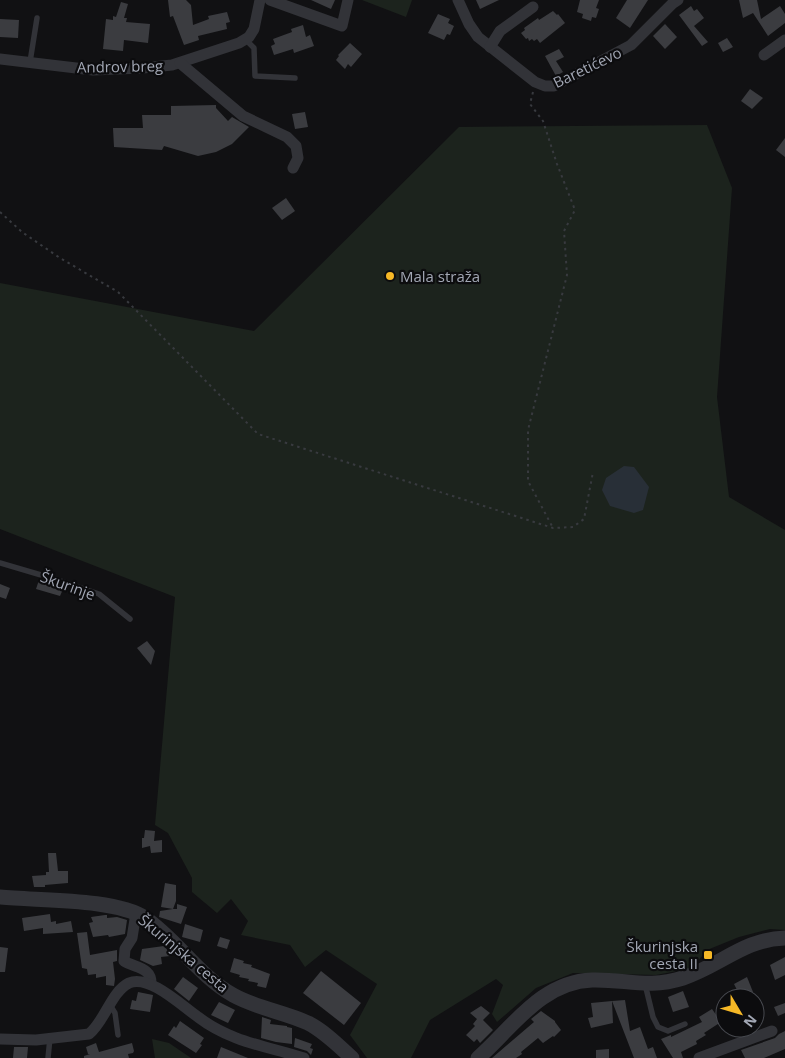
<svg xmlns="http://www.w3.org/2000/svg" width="785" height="1058" font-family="'Open Sans',sans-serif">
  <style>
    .green { fill: #1c231d }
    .water { fill: #282f37 }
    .building { fill: #3b3c40 }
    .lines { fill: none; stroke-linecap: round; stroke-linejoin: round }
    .path { stroke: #383a3f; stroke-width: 2; stroke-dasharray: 2.5 4; stroke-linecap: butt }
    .service { stroke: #323338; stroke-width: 5.5 }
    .minor { stroke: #323338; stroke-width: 11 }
    .tertiary { stroke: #323338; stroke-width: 15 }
    .poi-dot { fill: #f6b826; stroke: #0c0c0e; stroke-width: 2 }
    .labels { text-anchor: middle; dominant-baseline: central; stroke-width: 4.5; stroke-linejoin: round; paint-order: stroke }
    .street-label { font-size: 15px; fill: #a2a7b4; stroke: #0c0c0e }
    .poi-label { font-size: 15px; fill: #a2a7b4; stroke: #0c0c0e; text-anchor: start }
  </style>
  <rect width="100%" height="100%" fill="#111113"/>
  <!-- green -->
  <g class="green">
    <path d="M362,0H412L406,17Z"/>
    <path d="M707,125L732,188L717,397L729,497L785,530V930L770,929L739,937L707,950L692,968L656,975L573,973L536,988L497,1022L492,1014L503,985L496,979L430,1020L411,1058H367L350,1035L377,984L326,950L305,967L290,945L241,935L248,921L231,899L217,913L192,892V878L168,833L155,825L175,597L0,529V283L254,331L459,127Z"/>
    <path d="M152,1039L169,1043L191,1058H155Z"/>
  </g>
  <!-- water -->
  <path class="water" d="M624,466L634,467L649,487L643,510L634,513L610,506L602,490L606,478Z"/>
  <!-- building -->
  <g class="building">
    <path d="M168,0H186L191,5L193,25L209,19L208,16L227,12L230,22L226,23L227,29L198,36L199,40L184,45L173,16L170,17Z"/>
    <path d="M311,0H335L331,9Z"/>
    <path d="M476,0H499L480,9Z"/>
    <path d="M580,0H599L596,8L599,9L596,18L592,17L591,21L582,18L583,14L577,12Z"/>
    <path d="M627,0H648L630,28L616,18Z"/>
    <path d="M739,0H757L761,19L780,6L785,14V23L768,36L753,13L743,18Z"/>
    <path d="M121,2L128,4L124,18H127L126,22L150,24L148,43L124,40L123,51L103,49L106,19L113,20V16L116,17Z"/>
    <path d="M691,6L694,11L697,9L704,18L694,26L708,42L702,46L679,15Z"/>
    <path d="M553,11L557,15L558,14L565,23L540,43L537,39L534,41L532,39L529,41L528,38L526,39L521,33L525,30L524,28L538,18L539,20Z"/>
    <path d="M438,14L450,19L448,23L454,26L450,35L447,34L444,40L428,33Z"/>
    <path d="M0,19L19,20L18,38L0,37Z"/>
    <path d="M665,24L677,37L665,49L653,36Z"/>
    <path d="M303,25L306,37L310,35L314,46L294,53L293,49L274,55L271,46L275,44L273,39L292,32L291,29Z"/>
    <path d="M727,38L733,47L723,52L718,43Z"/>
    <path d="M350,43L362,54L351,67L348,64L345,69L336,60L339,56L338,55Z"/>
    <path d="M559,49L564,57L556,61L563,72L556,76L545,56Z"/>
    <path d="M750,89L763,98L752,109L741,101Z"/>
    <path d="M216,105V108L228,121L232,117L249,127L232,144L216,152L198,156L164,146L162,150L114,147L113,128H143L142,115H171V106Z"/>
    <path d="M305,112L308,127L295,129L292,114Z"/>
    <path d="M785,138V157L776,150Z"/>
    <path d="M286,198L295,211L282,220L272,208Z"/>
    <path d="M39,580L56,586V584L64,587L60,596L36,589Z"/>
    <path d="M0,584L10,588L6,599L0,597Z"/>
    <path d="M147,641L155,651L151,665L137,648Z"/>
    <path d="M145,830L155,831L154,841L162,840V852L151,853L150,846L142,848V838H144Z"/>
    <path d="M48,853H56L58,871H68V883L45,885V887H34L32,876L46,875V872H49Z"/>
    <path d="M165,883L176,885V901L173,909H177V904L187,907L181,924L159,917L160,911L173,909L161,907Z"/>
    <path d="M50,914L51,922L56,921V924L71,921L73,932L43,934V928L24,931L22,918Z"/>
    <path d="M105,915H107V918L117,917L127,920L125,934L109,937L108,935L93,937L89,923L93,922L91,917Z"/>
    <path d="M185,924L203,930L200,942L182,937Z"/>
    <path d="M87,932L90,955L117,950V961L113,962L115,979L114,986L106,985V976L96,978V974L88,975L87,969L82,968L77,933Z"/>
    <path d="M220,937L230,940L227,949L217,946Z"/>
    <path d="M164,946L169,952L170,956L161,957L162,964L153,966L140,960L142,949Z"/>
    <path d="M0,947L8,948L5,972H0Z"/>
    <path d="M785,957V975L775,980L770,965Z"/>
    <path d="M234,958L244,961L243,963L252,965L251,967L270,974L266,988L257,986L258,983L248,981L249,979L239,977L240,975L230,972Z"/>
    <path d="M321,971L361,1003L344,1025L303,993Z"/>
    <path d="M183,977L198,988L189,1001L174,989Z"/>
    <path d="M747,977L753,992L741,998L734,984Z"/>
    <path d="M683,991L689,1007L673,1012L668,997Z"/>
    <path d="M138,992L153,995L150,1012L130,1009L132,1000L136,1001Z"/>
    <path d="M625,1000L630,1031L640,1027L648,1049L653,1047L657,1058H634L612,1001Z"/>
    <path d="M612,1001L613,1023L591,1028L588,1018L593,1017L591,1003Z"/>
    <path d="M219,1002L235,1010L228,1023L211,1015Z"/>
    <path d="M785,1003V1013L778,1016L774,1007Z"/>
    <path d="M481,1006L490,1013L483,1020L493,1030L480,1043L477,1039L474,1042L466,1035L475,1026L473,1024L477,1019L470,1013Z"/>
    <path d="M712,1009L721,1022L704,1033L706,1035L696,1041L697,1044L681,1052L683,1058H673L661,1039L671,1035V1037L702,1022L699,1017Z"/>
    <path d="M541,1011L555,1021V1022L561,1030L554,1037L553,1036L543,1043L538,1038L521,1052L522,1054L516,1058H492L534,1022L531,1019Z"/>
    <path d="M262,1017L271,1020L270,1024L287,1026V1027L292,1028V1044L276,1042L261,1038Z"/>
    <path d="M180,1021L204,1038L200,1044L202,1045L196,1053L168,1035L174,1026L176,1028Z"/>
    <path d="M785,1031V1049L764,1058H745L741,1050L775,1038L779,1034Z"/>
    <path d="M295,1038L312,1044L310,1048L313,1049L311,1055L307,1051L294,1047Z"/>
    <path d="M96,1043L99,1052L132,1043L134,1051L133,1053L128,1054L129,1058H84V1056L90,1054H88L86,1047Z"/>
    <path d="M14,1047H28L27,1058H13Z"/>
    <path d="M221,1047L248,1058H217Z"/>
    <path d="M609,1049V1058H596V1050Z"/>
  </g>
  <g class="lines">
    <!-- path -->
    <g class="path">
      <path d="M533,92L530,104L543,121L557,164L575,210L564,231L567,275L528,430V481L553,528"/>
      <path d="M0,212L22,232L60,258L118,292L258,434L553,528L573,527L584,519L593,472"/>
    </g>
    <!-- service -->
    <g class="service">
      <path d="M245,39L254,48L255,76L295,78"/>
      <path d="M30,62L37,18"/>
      <path d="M0,563L58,580L99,594L130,619"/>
      <path d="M645,984L653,1017L658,1027L668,1031L685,1024"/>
      <path d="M110,1005L115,1013L118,1035"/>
      <path d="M48,1058L50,1038"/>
    </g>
    <!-- minor -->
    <g class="minor">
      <path d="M270,0L342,26L348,0"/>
      <path d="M458,0L469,24L478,37L535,82L545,86H554L631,45L672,4L678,0"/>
      <path d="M490,47L500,31L533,7"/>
      <path d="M764,55L785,40"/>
      <path d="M0,59L93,70L143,68L172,65L239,43L249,37L254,29L260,0"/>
      <path d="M180,63L243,116L287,137L296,146L298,158L293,168"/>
      <path d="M136,913L132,938L125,949L124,961C135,968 152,967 151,984"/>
      <path d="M0,1039L36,1040L89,1034C105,1021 111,992 129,983C149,974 182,1006 198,1017C231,1042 266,1046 304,1058"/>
      <path d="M699,1058L772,1031"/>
    </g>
    <!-- tertiary -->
    <g class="tertiary">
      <path d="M0,897C38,901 115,898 145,918C177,940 199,976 233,995C256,1008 284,1012 308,1023C324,1031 339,1046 352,1058"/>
      <path d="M478,1058C513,1027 541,982 592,980C626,979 648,989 683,978C720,966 744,939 785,938"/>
    </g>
  </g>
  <!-- markers -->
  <g class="poi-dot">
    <circle cx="390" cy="276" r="5"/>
    <rect x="703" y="950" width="10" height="10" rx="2.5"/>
  </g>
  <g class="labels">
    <!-- street labels -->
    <g class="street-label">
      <text transform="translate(120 66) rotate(-1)">Androv breg</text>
      <text transform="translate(587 67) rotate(-26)">Baretićevo</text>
      <text transform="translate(68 585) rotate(20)">Škurinje</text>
      <text transform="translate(184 953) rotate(40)">Škurinjska cesta</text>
    </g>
    <!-- poi labels -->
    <g class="poi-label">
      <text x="400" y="276">Mala straža</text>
      <text x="698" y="946" text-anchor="end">Škurinjska<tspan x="698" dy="17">cesta II</tspan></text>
    </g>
  </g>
  <!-- north arrow -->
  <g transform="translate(740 1013) rotate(128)"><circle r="24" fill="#0c0c0e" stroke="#484a50"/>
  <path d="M0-4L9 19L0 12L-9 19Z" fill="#f6b826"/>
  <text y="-8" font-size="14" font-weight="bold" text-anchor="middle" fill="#a2a7b4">N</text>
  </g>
</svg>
